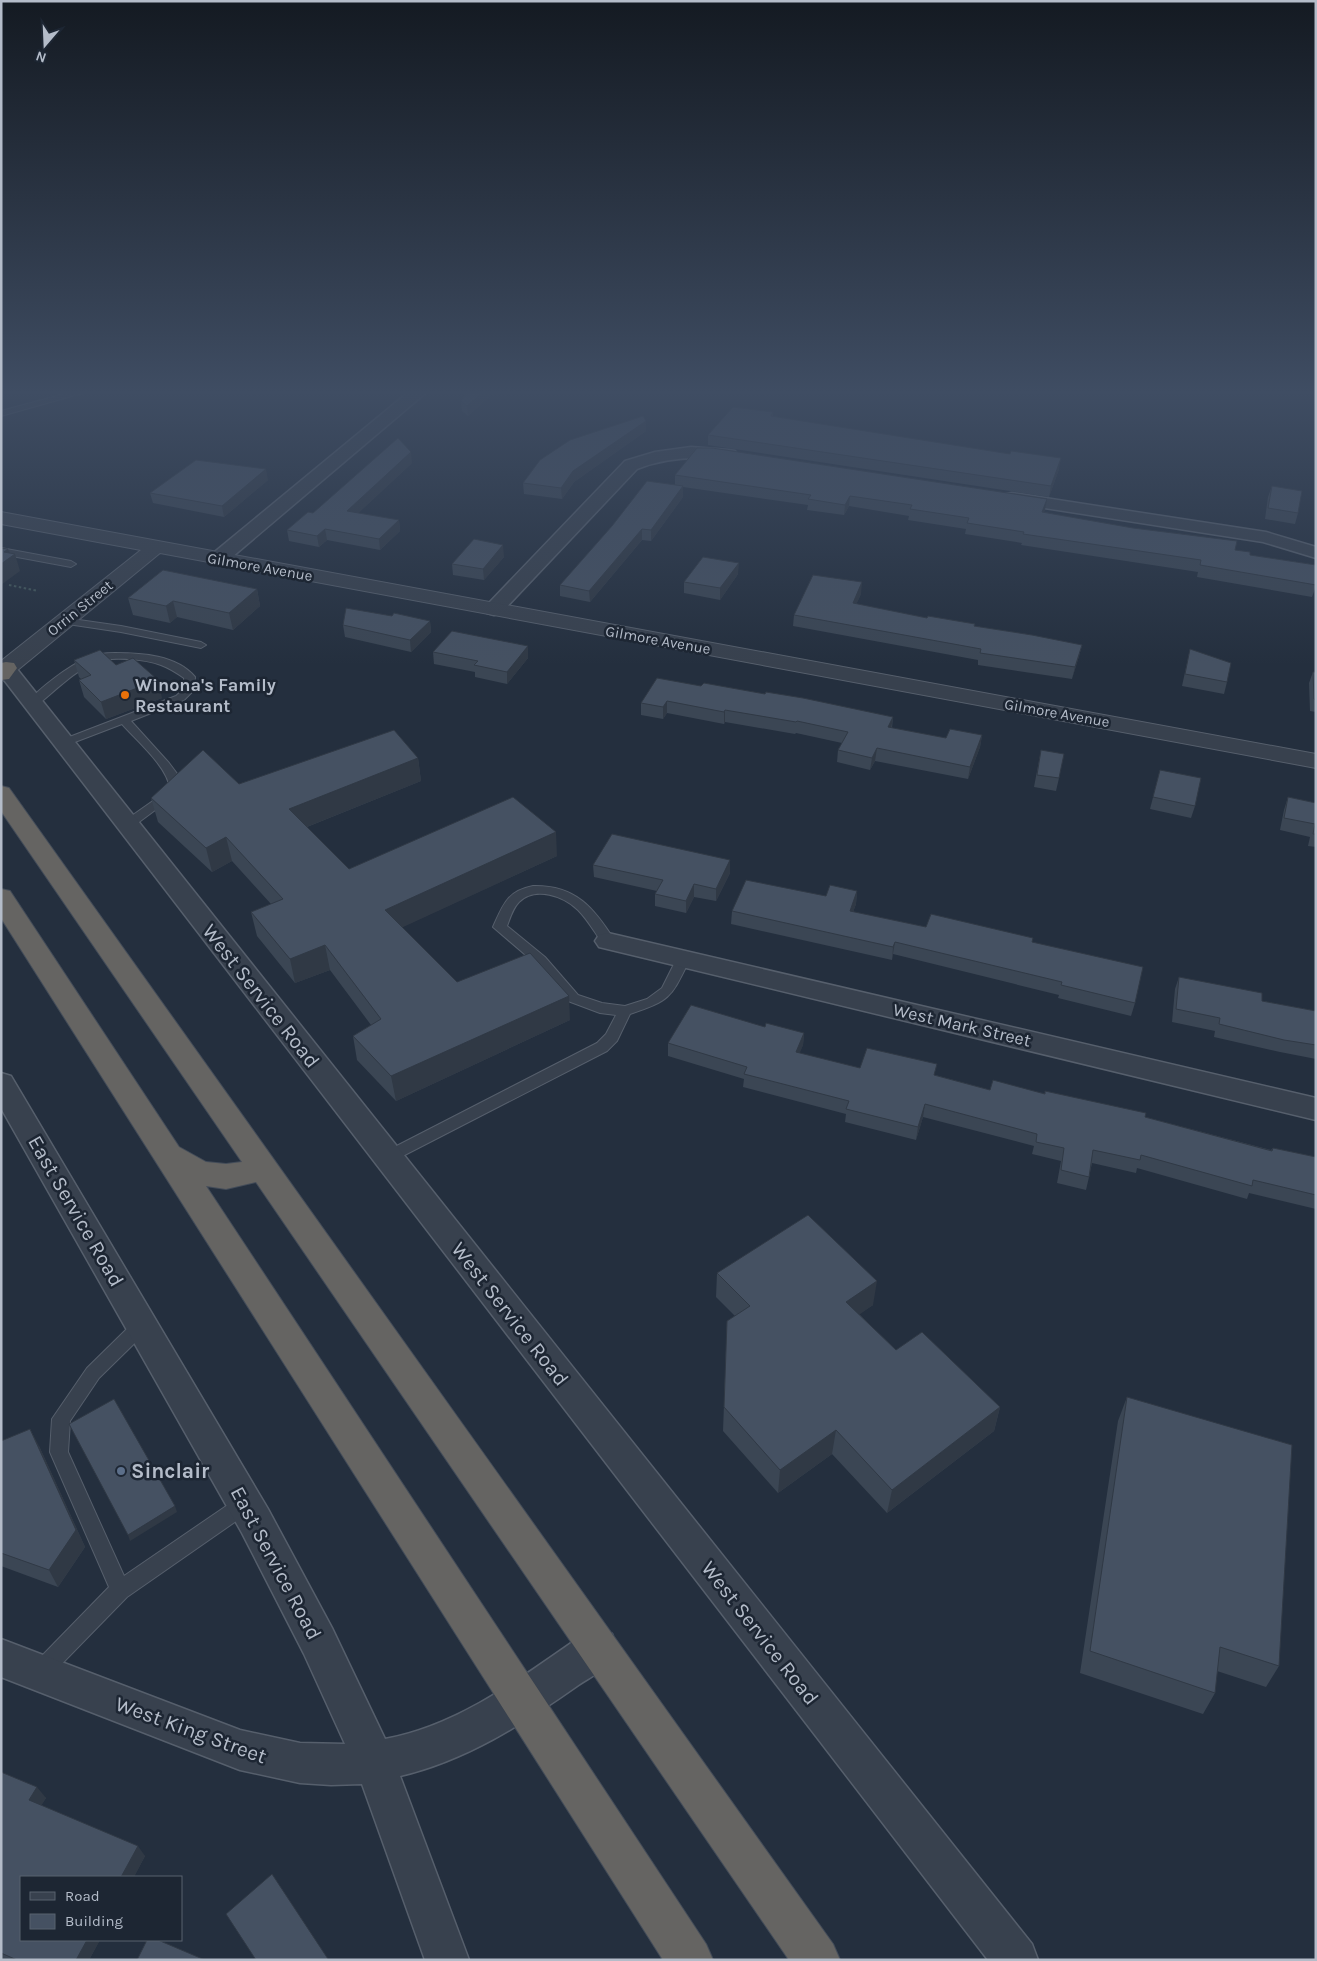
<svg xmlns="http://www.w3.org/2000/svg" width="1317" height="1961" font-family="Karla,sans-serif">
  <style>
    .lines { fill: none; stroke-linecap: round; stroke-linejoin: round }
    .service-casing { stroke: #565f6c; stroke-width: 2 }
    .minor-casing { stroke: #565f6c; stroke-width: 3 }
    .tertiary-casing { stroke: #565f6c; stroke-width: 2 }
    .trunk-casing { stroke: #434c59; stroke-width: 2 }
    .path { stroke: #44595c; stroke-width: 2; stroke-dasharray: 2.5 2.5; stroke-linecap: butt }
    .service { fill: #38414e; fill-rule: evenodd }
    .minor { fill: #38414e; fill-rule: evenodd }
    .tertiary { fill: #38414e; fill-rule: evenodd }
    .trunk { fill: #656462; fill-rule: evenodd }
    .wall { fill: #3b4654 }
    .shaded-wall { fill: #303945 }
    .building { fill: #455162; stroke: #303945 }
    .food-dot { fill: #e8710a; stroke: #1d2633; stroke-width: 2 }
    .service-dot { fill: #5c6f8a; stroke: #1d2633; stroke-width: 2 }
    .labels { text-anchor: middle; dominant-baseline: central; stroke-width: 5; stroke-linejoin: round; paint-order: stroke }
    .far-street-label { font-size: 15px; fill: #b4bcc9; stroke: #1d2633 }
    .poi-label { font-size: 18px; font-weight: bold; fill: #b4bcc9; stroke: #1d2633; text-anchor: start }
    .street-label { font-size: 18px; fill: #b4bcc9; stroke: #1d2633 }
    .near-street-label { font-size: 21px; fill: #b4bcc9; stroke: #1d2633 }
    .near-poi-label { font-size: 21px; font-weight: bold; fill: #b4bcc9; stroke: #1d2633; text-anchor: start }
  </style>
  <rect width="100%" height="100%" fill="#242f3e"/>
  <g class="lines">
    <!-- service casing -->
    <g class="service-casing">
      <g id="service">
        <path d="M79,390L86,392L1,416V411Z"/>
        <path d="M1,548L71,561L76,564L71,567L1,554Z"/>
        <path d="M65,618L121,626L201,642L206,645L201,648L121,632L61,623L60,621Z"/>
        <path d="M115,653C141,653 177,655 195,677L194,690L184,700L131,721L169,763L181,779L182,790L131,828L127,829L121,825L123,822L170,789C168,767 137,741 122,724L67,745H59L57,743L59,741L176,696L184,689V678C177,673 169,668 161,665C146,659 110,656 95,662C73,672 55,691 36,706L32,707L26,704C39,688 69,666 87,658C96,654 105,653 115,653Z"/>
        <path d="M533,886C576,885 594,908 615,941L613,944H603C595,933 588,920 578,910C564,896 535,886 519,902C513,908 510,918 507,926L545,957L578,995L602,1003L625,1006L647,999L662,988L678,956H688L690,959C671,997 672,1000 630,1014L617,1041L607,1051L393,1161L388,1163L383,1161L380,1157L383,1153L597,1043L606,1034L616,1015L600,1013L568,1001L535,963L493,927C503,905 507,891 533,886Z"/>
        <path d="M142,1318L148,1320L151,1325L148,1330L99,1378L70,1421L68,1452L124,1576L238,1498L245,1495L252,1498L254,1504L252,1510L127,1597L47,1679L40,1682L33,1679L30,1672L33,1665L109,1587L50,1452L52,1419L87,1368L136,1320Z"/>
      </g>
    </g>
    <!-- minor casing -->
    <g class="minor-casing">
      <g id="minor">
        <path d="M411,390H429L225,563L218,565L211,563L209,559L211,555Z"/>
        <path d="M691,447L729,450L735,451L737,455L735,459L729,460C697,456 667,457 637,469L501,613L494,615L487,613L484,609L487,605L625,461L655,452Z"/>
        <path d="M1012,493L1266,532L1316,547V558L1263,542L1006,502L1003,498L1006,494Z"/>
        <path d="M6,662L13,664L1032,1944L1038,1960H988L1,676V663Z"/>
        <path d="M608,933L1316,1098V1120L599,947L595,941L599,935Z"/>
        <path d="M1,1073L11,1076L268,1509L332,1628L385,1739C460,1725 522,1677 584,1634L598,1629L612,1634L617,1648C615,1652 614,1659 611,1662C603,1671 587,1679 577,1686C523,1724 465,1761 400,1776L469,1960H425L362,1784L331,1785L300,1783L240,1770L1,1677V1639L240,1730L300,1743L345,1744L304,1654L242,1533L1,1108Z"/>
      </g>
    </g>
    <!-- tertiary casing -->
    <g class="tertiary-casing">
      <path id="tertiary" d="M1,512L1316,754V768L160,553L14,673H1V661L141,550L1,524Z"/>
    </g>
    <!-- trunk casing -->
    <g class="trunk-casing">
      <g id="trunk">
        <path d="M6,662L14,663L17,668L9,679L1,680V663Z"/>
        <path d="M1,786L9,788L833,1944L840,1960H789L256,1182L226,1189L206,1186L706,1944L713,1960H663L1,918V889L10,891L179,1147L206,1162L226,1164L242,1162L1,811Z"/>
      </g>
    </g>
    <!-- path -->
    <path class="path" d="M9,585L38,591"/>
    <!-- service -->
    <use href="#service" class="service"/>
    <!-- minor -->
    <use href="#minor" class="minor"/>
    <!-- tertiary -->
    <use href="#tertiary" class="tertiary"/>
    <!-- trunk -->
    <use href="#trunk" class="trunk"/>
  </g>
  <!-- wall -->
  <g class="wall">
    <path d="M468,390H497L468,416L462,411L461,401Z"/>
    <path d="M773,412V416L1059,469L1049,497L708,445V435Z"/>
    <path d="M646,421V431L574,482L562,499L524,494L523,483Z"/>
    <path d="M412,463L358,513L399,520L400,531L380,550L327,540L319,547L289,541L287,530L313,513Z"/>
    <path d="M675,475L1047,499L1044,512L1235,550L1250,555L1316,565V586L1312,597L1197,577L1198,572L1021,545L1022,543L965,534L966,529L908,520L909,516L849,506L844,515L807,510L808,505L683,487V497L651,541L642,540L590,602L560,596V585L675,485Z"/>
    <path d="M268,480L224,517L153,503L150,493Z"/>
    <path d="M1272,486L1298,513L1295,524L1265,519L1268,497Z"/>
    <path d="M504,557L484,580L453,575L452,564Z"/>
    <path d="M738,574L720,600L684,593V582Z"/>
    <path d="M257,589L260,606L233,630L177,617L170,623L133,615L128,598Z"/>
    <path d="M861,594L856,604L927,618L975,624V626L1082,645L1079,656L1072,679L978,665V660L793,626L794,615Z"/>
    <path d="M392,616L430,621L431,632L411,652L345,637L343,625Z"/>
    <path d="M1190,649L1227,682L1224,694L1182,686Z"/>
    <path d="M433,652L528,658L507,684L475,677V672L434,664Z"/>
    <path d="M74,660L116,665L162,698L106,719L84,697L79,680L81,679L79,677Z"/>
    <path d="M1313,672H1316V712L1310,711L1309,683Z"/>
    <path d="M701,686L765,694L893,717L892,728L946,738L982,735L980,747L968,779L875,761L870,770L837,762L838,750L842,743L796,733L795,734L725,722L724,724L667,713L663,719L641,715V703Z"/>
    <path d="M1041,750L1059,778L1056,791L1034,787Z"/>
    <path d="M418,758L421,781L307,827L349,869L557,856L402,927L457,982L570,1020L396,1101L357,1060L353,1036L371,1025L330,970L295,983L257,936L251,912L271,904L232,861L212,872L158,822L151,798L239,784Z"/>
    <path d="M1160,770L1195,806L1191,818L1150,809Z"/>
    <path d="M1288,797L1316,803V847L1308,846L1310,837L1280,830L1284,810Z"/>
    <path d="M593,865L730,873L716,901L694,897L686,913L655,906V894L657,891L594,877Z"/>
    <path d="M857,891L856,904L853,912L926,927L1032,942L1135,1003L1131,1016L1058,998L1059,995L893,954L892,960L731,924L732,911Z"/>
    <path d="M1179,977L1262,1001L1316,1011V1059L1280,1052L1214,1037L1215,1031L1172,1022L1175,989Z"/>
    <path d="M765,1027L804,1033L803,1045L799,1053L860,1068L935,1075L990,1090L1045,1093L1145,1117L1271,1150L1273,1148L1316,1157V1209L1249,1193L1247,1199L1137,1168L1136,1173L1092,1163L1089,1177L1086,1190L1057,1183L1061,1161L1032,1154L1034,1146L923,1117L916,1140L845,1122L846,1114L743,1087L744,1079L668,1056V1043Z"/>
    <path d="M717,1273L873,1305L859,1314L896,1350L1000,1407L994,1431L887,1513L832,1454L778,1493L723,1431L727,1321L735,1316L716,1297Z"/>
    <path d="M1127,1397L1279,1666L1266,1687L1217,1671L1215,1693L1203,1714L1080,1673L1118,1421Z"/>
    <path d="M1,1441L39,1446L85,1547L58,1587L1,1566Z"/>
    <path d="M1,1772L46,1798L41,1805L145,1856L89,1960H5L1,1958Z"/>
  </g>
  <!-- shaded-wall -->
  <g class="shaded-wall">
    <path d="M485,390H497L468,416L467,406Z"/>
    <path d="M646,421V431L574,482L562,499L561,488L573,471Z"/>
    <path d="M411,452L412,463L349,522L347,511Z"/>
    <path d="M1061,458L1059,469L1049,497L1051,486Z"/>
    <path d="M266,469L268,480L224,517L222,506Z"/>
    <path d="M683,486V497L651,541V530Z"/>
    <path d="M850,496L849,506L844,515L845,505Z"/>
    <path d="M1047,499L1045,510L1040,523L1042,512Z"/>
    <path d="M399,520L400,531L380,550L379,539Z"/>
    <path d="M325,529L327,540L319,547L317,536Z"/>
    <path d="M642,529V540L590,602L589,591Z"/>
    <path d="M503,545L504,557L484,580L483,569Z"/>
    <path d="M8,549L11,557L15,554L20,571L1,585V564L4,552Z"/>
    <path d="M739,563L738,574L720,600V588Z"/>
    <path d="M862,582L861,594L852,614L853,603Z"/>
    <path d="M257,589L260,606L233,630L229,613Z"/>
    <path d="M173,601L177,617L170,623L166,606Z"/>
    <path d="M430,621L431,632L411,652L410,640Z"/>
    <path d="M1082,645L1079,656L1072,679L1075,667Z"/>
    <path d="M528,646V658L507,684V672Z"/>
    <path d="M158,680L162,698L106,719L101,702Z"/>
    <path d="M667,701V713L663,719V707Z"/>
    <path d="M725,710V722L724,724V712Z"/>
    <path d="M893,717L891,729L888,727Z"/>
    <path d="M982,735L980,747L968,779L970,767Z"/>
    <path d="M877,748L875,761L870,770L872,758Z"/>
    <path d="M418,758L421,781L294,832L289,809Z"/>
    <path d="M556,832L557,856L388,934L385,910Z"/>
    <path d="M226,837L232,861L212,872L206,848Z"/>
    <path d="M730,860V873L716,901V889Z"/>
    <path d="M694,884V897L686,913V901Z"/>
    <path d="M857,891L856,904L849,923L850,911Z"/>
    <path d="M895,942L892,960L893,947Z"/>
    <path d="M325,945L330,970L295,983L290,959Z"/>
    <path d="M569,996L570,1020L396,1101L391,1076Z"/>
    <path d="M804,1033L803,1045L795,1065L796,1052Z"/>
    <path d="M925,1104L923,1117L916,1140L918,1127Z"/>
    <path d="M877,1281L873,1305L843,1326L846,1302Z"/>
    <path d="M1000,1407L994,1431L887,1513L892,1490Z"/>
    <path d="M30,1429L39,1446L85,1547L58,1587L49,1570Z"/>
    <path d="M836,1430L832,1454L778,1493L780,1470Z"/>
    <path d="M175,1506L177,1512L130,1541L128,1535Z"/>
    <path d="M37,1787L46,1798L38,1811L29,1800Z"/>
    <path d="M138,1846L145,1856L134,1877H121Z"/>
    <path d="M87,1940H100L89,1960H76Z"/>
  </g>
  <!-- building -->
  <g class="building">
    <path d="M468,390H485L467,406L461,401Z"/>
    <path d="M733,407L773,412L771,416L1010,454L1011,451L1061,458L1051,486L708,435Z"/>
    <path d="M643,416L646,421L573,471L561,488L523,483L540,460L570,440Z"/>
    <path d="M398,438L411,452L347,511L399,520L379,539L325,529L317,536L287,530L308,512L313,513Z"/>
    <path d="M697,448H712L1047,499L1042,512L1133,528L1237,541L1235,550L1250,552V555L1316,565V585L1200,565L1201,560L1023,534L1024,532L967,523L969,518L910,509L912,505L850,496L845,505L808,499L811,495L675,475Z"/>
    <path d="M196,460L266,469L222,506L150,493Z"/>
    <path d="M647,481L683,486L651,530L642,529L589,591L560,585L612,526Z"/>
    <path d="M1272,486L1302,491L1298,513L1268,508Z"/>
    <path d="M474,539L503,545L483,569L452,564Z"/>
    <path d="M1,548L8,549L4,552L15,554L1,564Z"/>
    <path d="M703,557L739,563L720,588L684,582Z"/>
    <path d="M163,570L257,589L229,613L173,601L166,606L128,598Z"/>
    <path d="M813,575L862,582L853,603L927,618L928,616L975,624L974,626L1032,635L1082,645L1075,667L980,653L981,649L794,615Z"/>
    <path d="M346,608L392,616L394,613L430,621L410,640L343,625Z"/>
    <path d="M452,631L528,646L507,672L474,665L478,661L433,652Z"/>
    <path d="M1190,649L1231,663L1227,682L1185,674Z"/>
    <path d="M100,650L116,665L133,658L158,680L101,702L79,680L91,675L74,660Z"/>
    <path d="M1313,672H1316V700L1314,699Z"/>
    <path d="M657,678L701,686L704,683L765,694L766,692L803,698L893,717L888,727L946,738L950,729L982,735L970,767L877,748L872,758L838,750L848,732L797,721L796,722L725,710L724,712L667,701L663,707L641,703Z"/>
    <path d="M394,730L418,758L289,809L349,869L513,797L556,832L385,910L457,982L530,953L569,996L391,1076L353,1036L381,1019L325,945L290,959L251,912L283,899L226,837L206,848L151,798L203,750L239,784Z"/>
    <path d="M1041,750L1064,754L1059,778L1037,775Z"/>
    <path d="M1160,770L1201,778L1195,806L1153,797Z"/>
    <path d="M1288,797L1316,803V834H1313L1315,824L1284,818Z"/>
    <path d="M612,834L730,860L716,889L694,884L686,901L655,894L663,880L593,865Z"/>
    <path d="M746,880L826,896L830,885L857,891L850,911L926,927L931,914L1033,938L1032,942L1143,967L1135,1003L1061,985L1062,982L895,942L893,947L732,911Z"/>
    <path d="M1179,977L1262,993V1001L1316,1011V1045L1284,1040L1219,1024L1220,1018L1176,1009Z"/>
    <path d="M691,1005L765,1027L766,1023L804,1033L796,1052L860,1068L867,1048L937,1064L934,1075L990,1090L993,1080L1045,1094V1091L1146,1113L1145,1117L1272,1151L1273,1148L1316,1157V1195L1253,1180L1252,1186L1141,1155L1140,1160L1093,1150L1089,1177L1061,1170L1064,1148L1036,1142L1037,1134L925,1104L918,1127L846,1109L849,1101L744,1074L747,1067L668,1043Z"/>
    <path d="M808,1215L877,1281L846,1302L896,1350L922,1332L1000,1407L892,1490L836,1430L780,1470L724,1407L727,1321L750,1306L717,1273Z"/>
    <path d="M1127,1397L1292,1445L1279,1666L1220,1647L1215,1693L1090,1651Z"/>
    <path d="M114,1399L175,1506L128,1535L69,1424Z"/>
    <path d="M30,1429L76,1530L49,1570L1,1553V1441Z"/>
    <path d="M1,1772L37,1787L29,1800L138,1846L121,1877H21V1940H87L76,1960H17L1,1953Z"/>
    <path d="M272,1874L328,1959L327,1960H256L226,1914Z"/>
    <path d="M147,1940H158L205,1960H137Z"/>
  </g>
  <!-- sky -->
  <linearGradient id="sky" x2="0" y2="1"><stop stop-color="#141a22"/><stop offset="0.59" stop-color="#3f4d63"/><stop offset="1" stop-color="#3f4d63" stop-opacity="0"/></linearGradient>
  <rect width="1317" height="665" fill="url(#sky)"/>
  <!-- markers -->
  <circle class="food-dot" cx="125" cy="695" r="5"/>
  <circle class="service-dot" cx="121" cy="1471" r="5"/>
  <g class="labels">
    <!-- far-street labels -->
    <g class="far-street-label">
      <text transform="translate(260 567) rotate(10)">Gilmore Avenue</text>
      <text transform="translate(80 608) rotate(-39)">Orrin Street</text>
      <text transform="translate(658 640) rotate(10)">Gilmore Avenue</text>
      <text transform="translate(1057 713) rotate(10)">Gilmore Avenue</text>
    </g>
    <!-- poi labels -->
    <g class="poi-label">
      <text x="135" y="685">Winona's Family<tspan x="135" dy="21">Restaurant</tspan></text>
    </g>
    <!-- street labels -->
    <g class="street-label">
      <text transform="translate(962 1025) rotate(13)">West Mark Street</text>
    </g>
    <!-- near-street labels -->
    <g class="near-street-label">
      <text transform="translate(261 996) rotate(52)">West Service Road</text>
      <text transform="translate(76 1211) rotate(60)">East Service Road</text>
      <text transform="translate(510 1314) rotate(52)">West Service Road</text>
      <text transform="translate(276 1563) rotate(62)">East Service Road</text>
      <text transform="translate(760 1633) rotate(52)">West Service Road</text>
      <text transform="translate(191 1730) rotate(20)">West King Street</text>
    </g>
    <!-- near-poi labels -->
    <g class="near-poi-label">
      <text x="131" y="1471">Sinclair</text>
    </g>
  </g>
  <!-- border -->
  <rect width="1317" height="1961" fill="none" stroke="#b4bcc9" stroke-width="5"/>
  <!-- legend -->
  <rect x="20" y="1876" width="162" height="65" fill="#1d2633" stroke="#59626f"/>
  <rect x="30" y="1892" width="25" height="8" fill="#38414e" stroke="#59626f"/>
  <text x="65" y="1901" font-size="15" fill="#b4bcc9">Road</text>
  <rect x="30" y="1914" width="25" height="15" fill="#455162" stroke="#59626f"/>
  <text x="65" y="1926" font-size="15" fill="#b4bcc9">Building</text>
  <!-- north arrow -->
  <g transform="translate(45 45) rotate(199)" stroke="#1d2633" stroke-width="4" paint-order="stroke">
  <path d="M0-4L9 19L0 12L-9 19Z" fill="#b4bcc9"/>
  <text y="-8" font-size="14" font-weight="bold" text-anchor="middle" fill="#b4bcc9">N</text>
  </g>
</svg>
